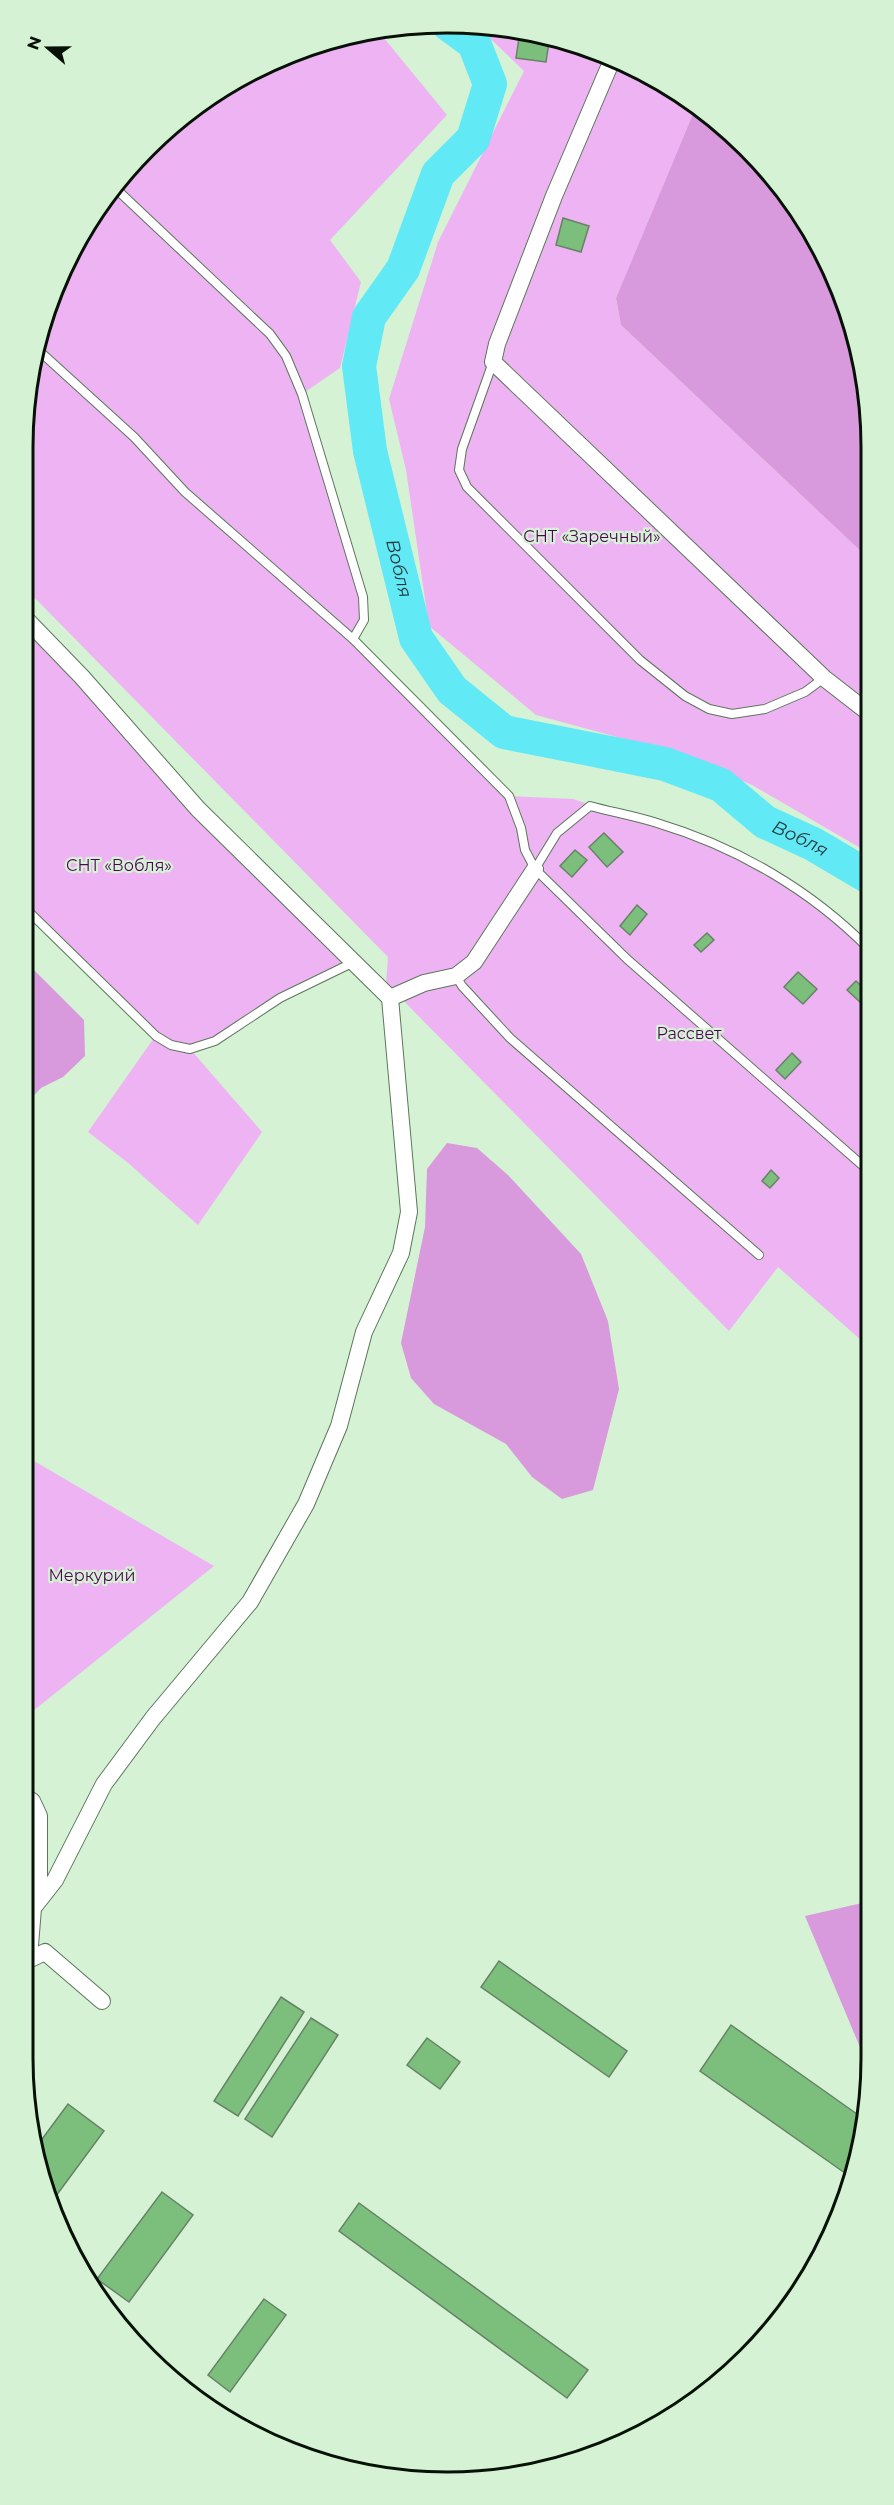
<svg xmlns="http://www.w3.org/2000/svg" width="894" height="2505" font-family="Montserrat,sans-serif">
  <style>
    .green { fill: #eeb3f2 }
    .forest { fill: #d999dd }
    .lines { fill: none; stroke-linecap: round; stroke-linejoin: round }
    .river { stroke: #62e9f6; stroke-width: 34 }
    .building { fill: #7cbf7c; stroke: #678267; stroke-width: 1.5 }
    .service-casing { stroke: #5c765b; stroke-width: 10 }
    .minor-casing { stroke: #5c765b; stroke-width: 18 }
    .service { stroke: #fff; stroke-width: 8 }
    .minor { stroke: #fff; stroke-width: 16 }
    .labels { text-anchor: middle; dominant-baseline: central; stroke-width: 4.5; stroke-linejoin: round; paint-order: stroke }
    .park-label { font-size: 16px; fill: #520059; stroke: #d5f3d4 }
    .water-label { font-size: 18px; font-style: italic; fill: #22393c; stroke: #d5f3d4 }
    .rim { fill: none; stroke: #071107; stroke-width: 3 }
  </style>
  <rect width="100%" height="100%" fill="#d5f3d4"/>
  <!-- green -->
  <g class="green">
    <path d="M474,23L557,37L660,80L695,109L616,298L621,325L868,558L869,853L752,785L676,753L536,715L429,626L406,470L389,399L438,242L524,71Z"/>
    <path d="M384,38L447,115L330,240L361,282L340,368L302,394L363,597L364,620L353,639L509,796L573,799L731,850L797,888L869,949L870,1348L778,1267L729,1331L386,983L388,957L23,586L22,447L37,337L66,260L110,189L170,126L324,42Z"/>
    <path d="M22,615L354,962L280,998L215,1041L191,1050L262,1132L198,1225L127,1162L88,1132L156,1035L23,905Z"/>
    <path d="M22,1454L214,1566L23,1719H22Z"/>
  </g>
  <!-- forest -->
  <g class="forest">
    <path d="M695,109L766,167L828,260L868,391V558L621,325L616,298Z"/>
    <path d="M23,959L84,1020L85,1056L63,1077L41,1088L23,1107Z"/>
    <path d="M447,1143L477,1148L508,1175L581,1254L608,1321L619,1389L593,1490L562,1499L532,1477L506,1444L434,1404L411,1378L401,1343L425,1227L427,1169Z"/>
    <path d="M871,1901V2058L870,2071L805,1916Z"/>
  </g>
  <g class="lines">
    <!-- river -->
    <path class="river" id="s1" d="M448,24L474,43L490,84L473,139L438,174L403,269L369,317L359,366L370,451L416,638L452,690L504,732L665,764L721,785L765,822L813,844L869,877"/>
  </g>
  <!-- building -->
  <g class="building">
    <path d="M520,31L557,37L576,45L549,42L546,62L516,58Z"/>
    <path d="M563,218L589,226L581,252L556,245Z"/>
    <path d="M604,833L623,852L607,867L589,847Z"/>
    <path d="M575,850L587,860L572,877L560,866Z"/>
    <path d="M637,905L647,914L630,935L620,926Z"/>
    <path d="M707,933L714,940L701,952L694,945Z"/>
    <path d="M798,972L817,989L803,1004L784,987Z"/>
    <path d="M856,981L869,993L861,1003L847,990Z"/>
    <path d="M792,1053L801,1062L785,1079L776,1070Z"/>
    <path d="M771,1170L779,1178L770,1188L762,1181Z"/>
    <path d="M499,1961L627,2051L609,2077L481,1987Z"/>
    <path d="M281,1997L304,2012L238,2116L214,2101Z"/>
    <path d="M311,2018L338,2035L272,2137L245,2119Z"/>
    <path d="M731,2025L864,2119L857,2168L852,2178L700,2071Z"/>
    <path d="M427,2038L460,2062L440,2089L407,2065Z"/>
    <path d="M68,2104L104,2131L50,2204L34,2150Z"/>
    <path d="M162,2192L193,2215L129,2302L97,2279Z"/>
    <path d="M359,2203L588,2370L567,2398L339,2231Z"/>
    <path d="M264,2299L286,2315L230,2392L208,2375Z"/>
  </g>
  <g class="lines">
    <!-- service casing -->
    <g class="service-casing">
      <g id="service">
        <path d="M113,186L270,334L286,356L302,394L363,597L364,620L353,639"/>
        <path d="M36,348L134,437L185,492L353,639L509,796L521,828L525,850L535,869L627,959L870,1172"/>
        <path d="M493,362L462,449L459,470L467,487L640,660L685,696L709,709L732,714L765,709L805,692L824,678"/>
        <path d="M535,869L557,833L590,806C612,812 635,816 657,823C737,847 811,890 869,949"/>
        <path d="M22,905L156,1036L171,1045L190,1049L215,1041L280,998L354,962"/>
        <path d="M456,976L462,986L510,1038L759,1255"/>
      </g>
    </g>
    <!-- minor casing -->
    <g class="minor-casing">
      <g id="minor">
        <path d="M612,60L554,196L497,344L493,362L824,678L869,713"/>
        <path d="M22,615L82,677L198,809L390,998L409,1212L401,1253L364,1332L339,1426L306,1504L250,1602L153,1718L104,1784L55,1880L33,1908L29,1958"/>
        <path d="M390,998L424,983L456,976L474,962L535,869"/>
        <path d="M22,1525L23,1524"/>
        <path d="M22,1794L32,1801L39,1816V1876L34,1904"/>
        <path d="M22,1963L45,1952L102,2001"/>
      </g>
    </g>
    <!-- service -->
    <use href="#service" class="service"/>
    <!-- minor -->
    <use href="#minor" class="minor"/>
  </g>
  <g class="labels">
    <!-- park labels -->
    <g class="park-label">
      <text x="592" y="536">СНТ «Заречный»</text>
      <text x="119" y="865">СНТ «Вобля»</text>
      <text x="689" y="1033">Рассвет</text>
      <text x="92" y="1575">Меркурий</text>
    </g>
    <!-- water labels -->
    <g class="water-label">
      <text stroke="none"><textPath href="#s1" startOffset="600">Вобля</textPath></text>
      <text stroke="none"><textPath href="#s1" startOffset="1122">Вобля</textPath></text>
    </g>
  </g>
  <!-- crop -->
  <path d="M0 0H894V2505H0ZM447 33H447A414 414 0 0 1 861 447V2058A414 414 0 0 1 447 2472H447A414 414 0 0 1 33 2058V447A414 414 0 0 1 447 33Z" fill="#d5f3d4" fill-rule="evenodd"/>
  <path class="rim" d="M447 33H447A414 414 0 0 1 861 447V2058A414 414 0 0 1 447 2472H447A414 414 0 0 1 33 2058V447A414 414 0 0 1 447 33Z"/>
  <!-- north arrow -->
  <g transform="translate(48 48) rotate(290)" stroke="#d5f3d4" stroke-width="4.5" paint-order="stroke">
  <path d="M0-4.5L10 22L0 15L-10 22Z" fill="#071107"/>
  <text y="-9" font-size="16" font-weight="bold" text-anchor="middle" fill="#071107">N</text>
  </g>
</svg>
